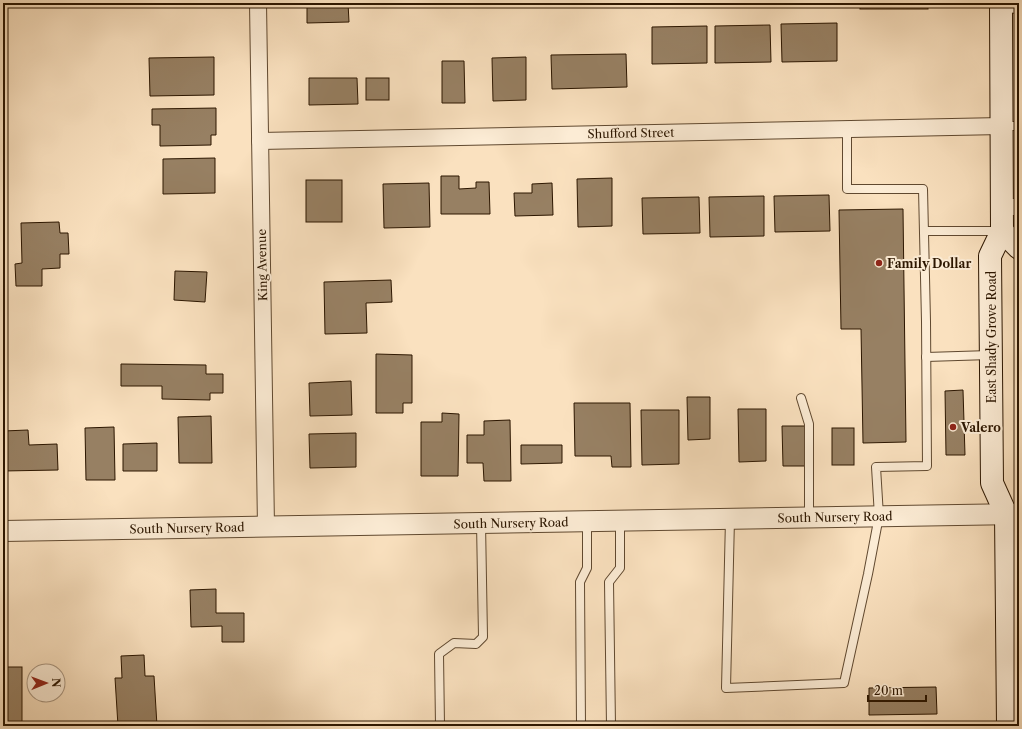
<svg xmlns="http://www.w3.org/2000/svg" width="1022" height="729" font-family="'Libre Caslon Text',serif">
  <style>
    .building { fill: #978063; stroke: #2c1600 }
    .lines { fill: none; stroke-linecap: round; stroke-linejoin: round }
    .service-casing { stroke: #604930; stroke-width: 10 }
    .minor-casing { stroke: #604930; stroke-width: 18 }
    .tertiary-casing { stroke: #604930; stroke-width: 22 }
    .secondary-casing { stroke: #2c1600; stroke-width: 24 }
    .service { stroke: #fcecd5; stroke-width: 8 }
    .minor { stroke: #fcecd5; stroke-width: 16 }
    .tertiary { stroke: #fcecd5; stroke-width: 20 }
    .secondary { stroke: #fcecd5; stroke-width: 22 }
    .poi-dot { fill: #8f2418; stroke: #fcecd5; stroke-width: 1.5 }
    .labels { text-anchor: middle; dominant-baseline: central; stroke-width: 4; stroke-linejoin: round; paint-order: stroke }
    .street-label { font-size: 12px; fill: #2c1600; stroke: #fcecd5 }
    .poi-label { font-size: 12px; font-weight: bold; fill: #2c1600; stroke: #fcecd5; text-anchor: start }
  </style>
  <rect width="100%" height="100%" fill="#fae1bf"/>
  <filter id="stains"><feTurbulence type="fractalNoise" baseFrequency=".005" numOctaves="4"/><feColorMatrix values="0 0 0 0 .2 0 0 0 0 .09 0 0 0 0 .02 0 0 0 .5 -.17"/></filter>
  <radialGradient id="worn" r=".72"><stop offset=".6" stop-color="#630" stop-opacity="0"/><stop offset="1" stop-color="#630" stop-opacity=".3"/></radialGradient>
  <!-- building -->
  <g class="building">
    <path d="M307,3H348L349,22L307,23Z"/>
    <rect x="860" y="3" width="68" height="6"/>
    <path d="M837,23V61L782,62L781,24Z"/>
    <path d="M770,25L771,62L715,63V26Z"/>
    <path d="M707,26V63L652,64V27Z"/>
    <path d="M626,54L627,87L552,89L551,55Z"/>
    <path d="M214,57V95L150,96L149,58Z"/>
    <path d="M526,57V100L493,101L492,58Z"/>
    <path d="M442,61H464L465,103H442Z"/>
    <path d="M309,78H357L358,104L309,105Z"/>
    <rect x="366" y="78" width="23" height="22"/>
    <path d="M216,108V135H211V145L160,146V125H152V109Z"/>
    <path d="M215,158V193L163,194V159Z"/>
    <path d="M441,176H459V189L476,188V182H489L490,214H441Z"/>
    <path d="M612,178V226L578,227L577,179Z"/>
    <rect x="306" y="180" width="36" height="42"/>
    <path d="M429,183L430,227L384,228L383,184Z"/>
    <path d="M552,183L553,215L515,216L514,193H532V184Z"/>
    <path d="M829,195L830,231L775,232L774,196Z"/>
    <path d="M764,196V236L710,237L709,197Z"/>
    <path d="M699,197L700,233L643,234L642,198Z"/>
    <path d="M903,209L906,442L863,443L861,329H841L839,210Z"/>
    <path d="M59,222L60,233H68L69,254H60V268L42,269V286H16L15,264L22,263L21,223Z"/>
    <path d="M175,271L207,272L205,302L174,300Z"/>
    <path d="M391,280L392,302L366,303L367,333L325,334L324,282Z"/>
    <path d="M376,354L412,355V403H403V413H376Z"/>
    <path d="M121,364L206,365V374H223V393H210V400L162,399V386H121Z"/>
    <path d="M351,381L352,415L310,416L309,383Z"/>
    <path d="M963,390L965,455H946L945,391Z"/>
    <path d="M687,397H710V439L688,440Z"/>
    <path d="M574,403H630L631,467H612L611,456H575Z"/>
    <path d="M738,409H766V461L739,462Z"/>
    <path d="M641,410H679V464L642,465Z"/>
    <path d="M442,413L459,414L458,476H421V422H442Z"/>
    <path d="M211,416L212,463H179L178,417Z"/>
    <path d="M510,420L511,481H484L483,463H467V435H484V421Z"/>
    <path d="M782,426H806V466H783Z"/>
    <path d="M114,427L115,480H86L85,428Z"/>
    <rect x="832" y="428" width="22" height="37"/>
    <path d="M28,430L29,445L57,444L58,470L3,471V431Z"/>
    <path d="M356,433V467L310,468L309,434Z"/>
    <path d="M157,443V471H123V444Z"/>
    <path d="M521,445H562V463L521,464Z"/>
    <path d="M216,589V613H244V642H222V626L191,627L190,590Z"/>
    <path d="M144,655L145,676H154L157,726H118L115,678H122L121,656Z"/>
    <rect x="3" y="667" width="19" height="59"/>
    <path d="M936,687L937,714L869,715V688Z"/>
  </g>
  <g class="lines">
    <!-- service casing -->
    <g class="service-casing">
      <g id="service">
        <path d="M1002,8L1019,9"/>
        <path d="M1003,126H1019"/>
        <path d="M924,231H999"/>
        <path d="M926,357L990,355"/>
        <path d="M801,398L809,424V517"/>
        <path d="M730,519L726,688L844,683L868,574L879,516L876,467L927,466L926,321L923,189H847V129"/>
        <path d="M440,726L439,654L454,643L476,644L483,637L481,523"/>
        <path d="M581,726L580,582L587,568V521"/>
        <path d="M611,726L609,582L620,568V521"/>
      </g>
    </g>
    <!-- minor casing -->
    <g class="minor-casing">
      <g id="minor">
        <path d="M258,3L266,527"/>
        <path d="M260,141L1002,126"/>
        <path d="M1002,207H1019"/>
      </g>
    </g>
    <!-- tertiary casing -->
    <g class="tertiary-casing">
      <path id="tertiary" d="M3,531L1019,514"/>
    </g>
    <!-- secondary casing -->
    <g class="secondary-casing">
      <g id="secondary">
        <path d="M1001,3L1002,231L990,256L992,483L1006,514L1008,726"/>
        <path d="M1002,231L1019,248"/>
      </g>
    </g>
    <!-- service -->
    <use href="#service" class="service"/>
    <!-- minor -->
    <use href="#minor" class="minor"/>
    <!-- tertiary -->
    <use href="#tertiary" class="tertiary"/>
    <!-- secondary -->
    <use href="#secondary" class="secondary"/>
  </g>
  <!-- markers -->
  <g class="poi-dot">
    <circle cx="879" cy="263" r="4"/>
    <circle cx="953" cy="427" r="4"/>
  </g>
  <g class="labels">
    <!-- street labels -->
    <g class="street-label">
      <text transform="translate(631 133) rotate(-1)">Shufford Street</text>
      <text transform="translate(262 265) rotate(-91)">King Avenue</text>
      <text transform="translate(991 337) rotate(-90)">East Shady Grove Road</text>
      <text transform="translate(835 517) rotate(-1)">South Nursery Road</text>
      <text transform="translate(511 523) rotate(-1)">South Nursery Road</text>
      <text transform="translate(187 528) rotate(-1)">South Nursery Road</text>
    </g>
    <!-- poi labels -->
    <g class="poi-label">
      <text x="887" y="263">Family Dollar</text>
      <text x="961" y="427">Valero</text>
    </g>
  </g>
  <!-- margin -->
  <rect width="1022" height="729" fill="none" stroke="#fae1bf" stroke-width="16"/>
  <rect x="4" y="4" width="1014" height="721" fill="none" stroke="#2c1600" stroke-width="2"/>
  <rect x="8" y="8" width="1006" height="713" fill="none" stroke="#2c1600"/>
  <!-- north arrow -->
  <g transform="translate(46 683) rotate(89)"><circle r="19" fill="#fcecd5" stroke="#a99680"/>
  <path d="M0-3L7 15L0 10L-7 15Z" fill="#8f2418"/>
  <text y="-6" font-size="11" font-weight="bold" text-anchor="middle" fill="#2c1600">N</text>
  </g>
  <!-- scale -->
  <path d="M868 695v6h58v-6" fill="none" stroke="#2c1600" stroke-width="2"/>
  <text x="874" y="695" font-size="12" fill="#2c1600" stroke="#fcecd5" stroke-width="3" paint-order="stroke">20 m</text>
  <rect width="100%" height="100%" filter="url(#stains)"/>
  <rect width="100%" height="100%" fill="url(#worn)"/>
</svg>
